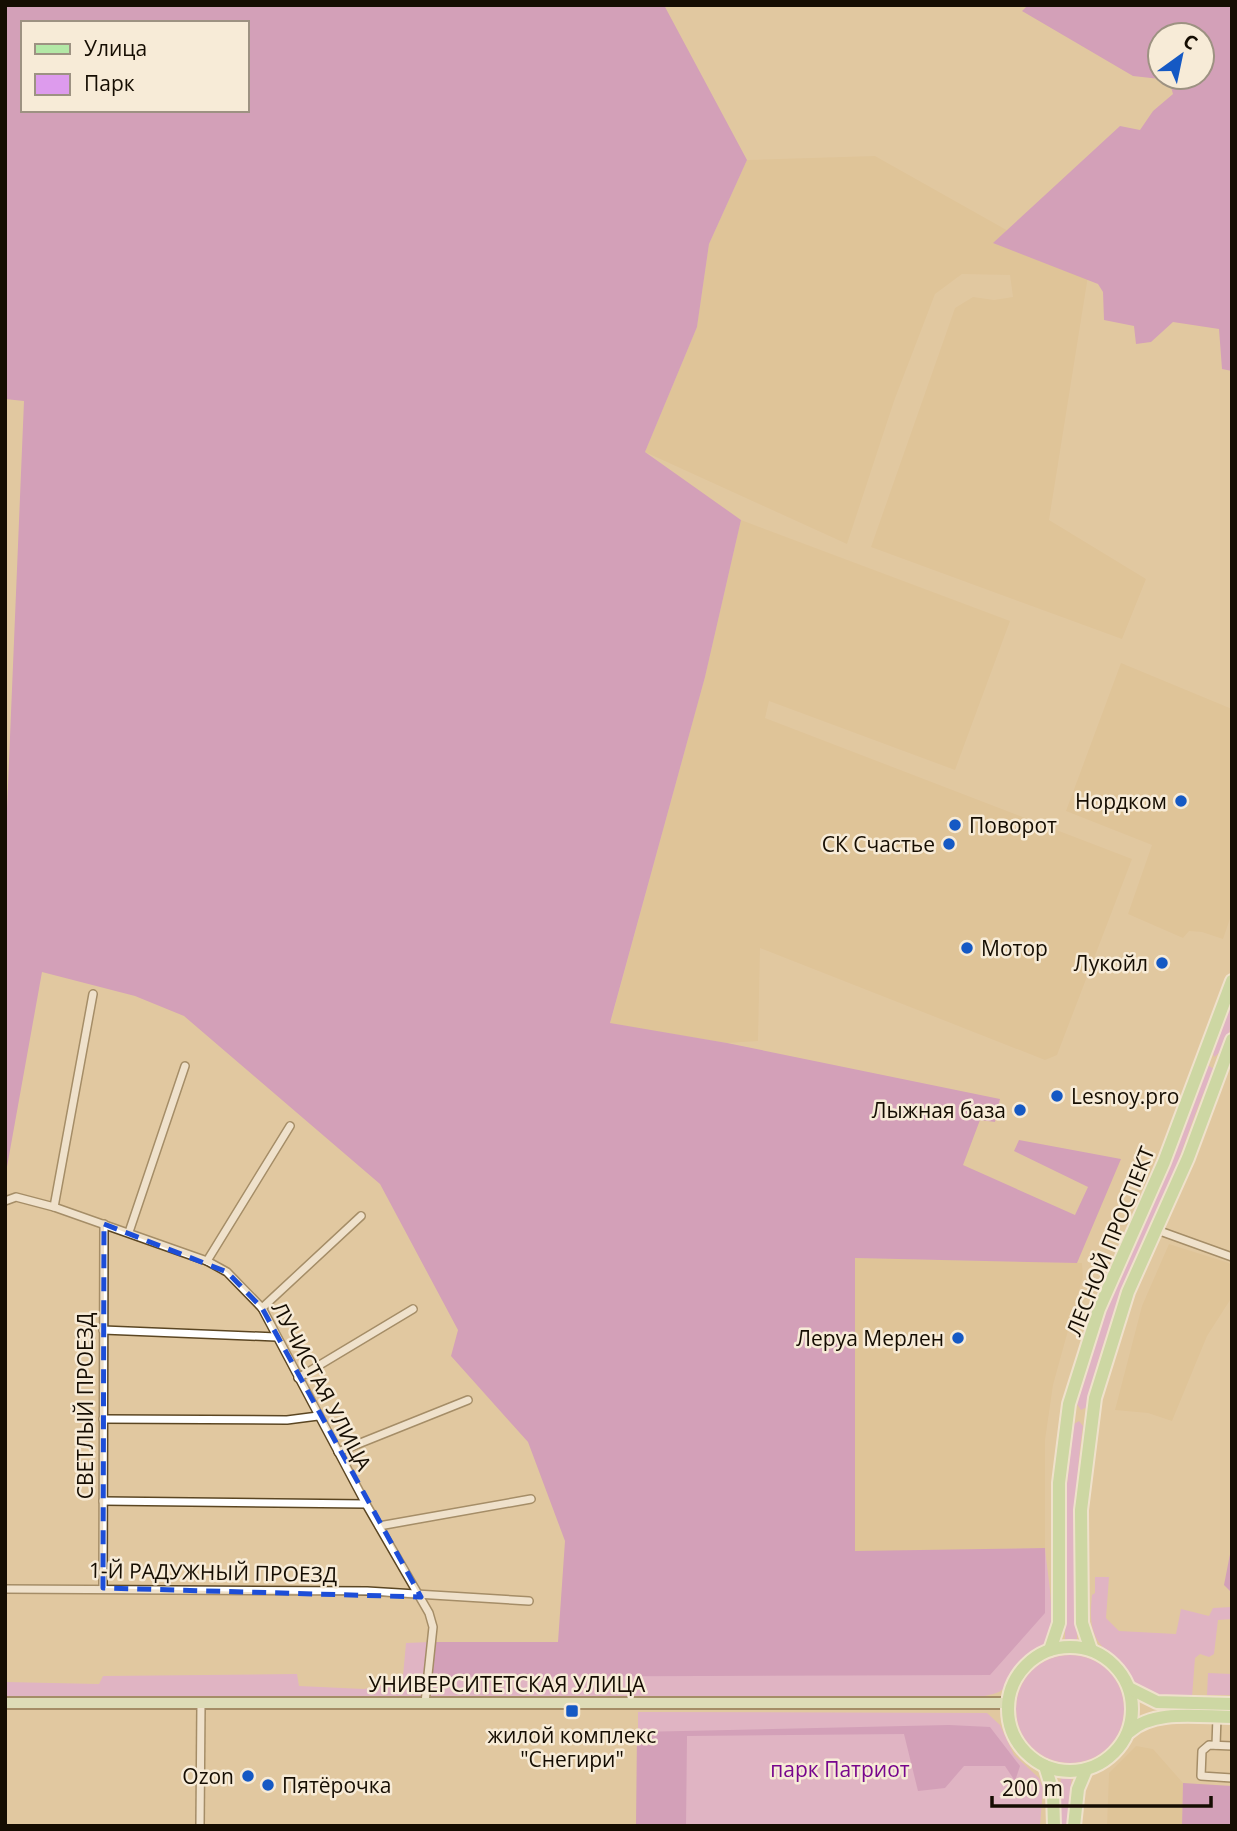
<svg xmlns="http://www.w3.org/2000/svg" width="1237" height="1831" font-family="'Open Sans',sans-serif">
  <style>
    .built { fill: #dbbe8f }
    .green { fill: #dd9bed }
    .forest { fill: #c16fd4; fill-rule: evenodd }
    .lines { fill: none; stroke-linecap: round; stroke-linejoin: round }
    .street-casing { stroke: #5b4622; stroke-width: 10 }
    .secondary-casing { stroke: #5b4622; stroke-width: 14 }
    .primary-casing { stroke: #fff; stroke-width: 16 }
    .street { stroke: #fff; stroke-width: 7 }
    .secondary { stroke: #d9f3d3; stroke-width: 10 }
    .primary { stroke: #b3e8a6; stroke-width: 12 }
    .marked { fill: none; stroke: #1d4ed8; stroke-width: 5; stroke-dasharray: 14 9; stroke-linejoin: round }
    .poi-dot { fill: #1559c4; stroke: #f7ebd7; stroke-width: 2.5 }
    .labels { text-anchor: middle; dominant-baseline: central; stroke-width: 5; stroke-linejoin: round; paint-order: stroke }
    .poi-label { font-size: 21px; fill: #150d02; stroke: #f7ebd7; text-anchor: end }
    .street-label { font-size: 21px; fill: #150d02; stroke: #f7ebd7 }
    .park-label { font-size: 21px; fill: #78068d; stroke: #f7ebd7 }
  </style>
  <rect width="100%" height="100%" fill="#e1c8a0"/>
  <!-- built -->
  <g class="built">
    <path d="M875,156L1088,276L1049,520L1146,579L1122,639L871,547L955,308L973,297L994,300L1013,297L1010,275L962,274L935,294L894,401L847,544L645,452L697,327L709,244L747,160Z"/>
    <path d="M741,520L1010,621L955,770L769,701L765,718L1132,859L1057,1055L1045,1060L760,948L758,1041L727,1043L610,1024L705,677Z"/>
    <path d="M1121,663L1232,709V913L1223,939L1202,932L1189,931L1183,938L1128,914L1152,845L1066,811Z"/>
    <path d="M1169,1244L1232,1264V1297L1207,1336L1172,1421L1148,1413L1115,1410L1142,1306Z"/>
    <path d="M855,1258L1082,1263L1083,1276L1053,1385L1045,1440V1548L855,1552Z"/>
    <path d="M1136,1746L1153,1749L1183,1783L1182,1826H1107L1109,1773Z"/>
  </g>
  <!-- green -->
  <g class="green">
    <path d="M1232,1001C1232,1019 1231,1046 1214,1057L1212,1049Z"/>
    <path d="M1206,1064L1214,1069C1195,1109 1183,1152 1166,1193C1136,1264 1101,1331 1087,1407L1081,1410L1077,1404L1109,1301L1175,1152Z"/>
    <path d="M1079,1421L1083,1426C1072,1498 1077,1568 1077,1640H1065V1500L1074,1424Z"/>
    <path d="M1045,1548C1047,1573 1057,1619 1047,1641C1042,1651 1027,1658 1019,1667C1000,1688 1012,1692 979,1697L5,1699V1682L99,1684L103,1676L297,1674L299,1686L364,1689L385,1685L402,1687L406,1643L430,1642L427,1677L1044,1613Z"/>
    <path d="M1095,1577H1109L1106,1618L1119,1631L1176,1634L1181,1609L1209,1616L1213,1608L1232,1607V1619L1218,1620L1214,1654L1209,1657L1200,1654L1195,1658L1192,1697L1163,1696L1138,1689C1113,1643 1085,1655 1092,1595L1095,1593Z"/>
    <circle cx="1070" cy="1709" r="54"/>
    <path d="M1208,1673L1232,1674V1695H1207Z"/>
    <path d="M638,1712L987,1713L1000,1725L1014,1755L1039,1778L1043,1788L1040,1826H638Z"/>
    <path d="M1061,1775H1072L1067,1826H1058Z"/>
  </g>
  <!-- forest -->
  <g class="forest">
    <path d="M5,5H664L747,160L709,244L697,327L645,452L741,520L705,677L610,1023L727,1043L1000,1099L995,1122L980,1120L963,1165L1075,1215L1088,1187L1014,1151L1019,1140L1121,1159L1077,1263L855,1258V1551L1045,1548V1613L990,1675L427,1677L430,1642H558L565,1541L528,1442L451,1356L458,1330L380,1184L184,1016L135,996L42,972L5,1178V857L24,401L5,399ZM23,23H247V110H23Z"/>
    <path d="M1028,5H1232V371L1222,369L1219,329L1173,322L1151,342L1136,344L1134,326L1104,320L1103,292L1098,284L993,243L1120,126L1140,130L1153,111L1173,94L1169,80L1133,76L1022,11ZM1160,35H1202V77H1160Z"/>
    <path d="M1232,1544V1593L1224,1585Z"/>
    <path d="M949,1725L990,1727L1020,1766L1015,1781L1005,1766H964L945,1788L918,1791L904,1734L687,1736L686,1826H636L637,1732Z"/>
    <path d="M1183,1783L1232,1786V1826H1182Z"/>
  </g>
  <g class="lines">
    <!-- street casing -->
    <g class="street-casing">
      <g id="street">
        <path d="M5,1201L16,1197L54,1207L207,1261L227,1272L262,1308L366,1504L429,1613L433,1627L425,1703"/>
        <path d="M54,1207L93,994"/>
        <path d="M1157,1230L1232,1257"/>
        <path d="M129,1232L185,1066"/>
        <path d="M207,1261L290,1126"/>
        <path d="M262,1308L361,1216"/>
        <path d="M103,1330L276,1337"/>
        <path d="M298,1378L413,1309"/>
        <path d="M103,1419L287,1420L318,1416"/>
        <path d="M338,1452L468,1400"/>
        <path d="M103,1501L366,1504"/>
        <path d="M379,1526L531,1499"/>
        <path d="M103,1588L104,1224"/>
        <path d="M5,1589L367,1591L529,1601"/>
        <path d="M1216,1745L1217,1717"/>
        <path d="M1232,1746L1209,1745L1202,1751L1201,1776L1232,1778"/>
        <path d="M200,1826L201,1703"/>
      </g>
    </g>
    <!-- secondary casing -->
    <g class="secondary-casing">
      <path id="secondary" d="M5,1703H1008"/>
    </g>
    <!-- primary casing -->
    <g class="primary-casing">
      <g id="primary">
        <circle cx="1070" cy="1709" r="62"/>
        <path d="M1050,1650L1059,1623V1483L1069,1404L1099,1309L1164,1162L1232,981"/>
        <path d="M1091,1650L1082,1623L1081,1510L1095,1398L1128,1292L1188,1158L1232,1040"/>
        <path d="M1129,1688L1157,1702L1232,1704"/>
        <path d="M1129,1732C1154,1709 1199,1717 1232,1717"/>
        <path d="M1045,1766L1053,1792L1054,1826"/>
        <path d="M1074,1826L1078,1789L1086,1770"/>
      </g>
    </g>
    <!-- street -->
    <use href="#street" class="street"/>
    <!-- secondary -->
    <use href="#secondary" class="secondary"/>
    <!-- primary -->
    <use href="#primary" class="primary"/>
  </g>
  <!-- marked area -->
  <path d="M0 0H1237V1831H0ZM104,1224L227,1272L262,1308L421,1597L103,1588Z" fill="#e1c8a0" fill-opacity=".55" fill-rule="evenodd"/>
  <path class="marked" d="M104,1224L227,1272L262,1308L421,1597L103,1588Z"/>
  <!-- markers -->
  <g class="poi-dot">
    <circle cx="1181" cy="801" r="7"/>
    <circle cx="955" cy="825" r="7"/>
    <circle cx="949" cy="844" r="7"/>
    <circle cx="967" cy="948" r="7"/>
    <circle cx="1162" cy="963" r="7"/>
    <circle cx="1057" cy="1096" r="7"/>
    <circle cx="1020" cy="1110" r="7"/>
    <circle cx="958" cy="1338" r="7"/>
    <rect x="565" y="1704" width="14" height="14" rx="3.5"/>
    <circle cx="248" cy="1776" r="7"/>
    <circle cx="268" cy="1785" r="7"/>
  </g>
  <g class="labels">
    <!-- poi labels -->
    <g class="poi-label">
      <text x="1167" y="801">Нордком</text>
      <text x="969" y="825" text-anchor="start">Поворот</text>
      <text x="935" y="844">СК Счастье</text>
      <text x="981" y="948" text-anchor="start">Мотор</text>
      <text x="1148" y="963">Лукойл</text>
      <text x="1071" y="1096" text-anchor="start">Lesnoy.pro</text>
      <text x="1006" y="1110">Лыжная база</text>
      <text x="944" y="1338">Леруа Мерлен</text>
      <text x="572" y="1735" text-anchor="middle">жилой комплекс<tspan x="572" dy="24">"Снегири"</tspan></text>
      <text x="234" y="1776">Ozon</text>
      <text x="282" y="1785" text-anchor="start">Пятёрочка</text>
    </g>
    <!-- street labels -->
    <g class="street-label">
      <text transform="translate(1110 1241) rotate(-68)">ЛЕСНОЙ ПРОСПЕКТ</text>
      <text transform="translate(322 1386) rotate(62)">ЛУЧИСТАЯ УЛИЦА</text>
      <text transform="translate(85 1406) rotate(-90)">СВЕТЛЫЙ ПРОЕЗД</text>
      <text transform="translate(213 1572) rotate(1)">1-Й РАДУЖНЫЙ ПРОЕЗД</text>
      <text x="507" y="1684">УНИВЕРСИТЕТСКАЯ УЛИЦА</text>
    </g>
    <!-- park labels -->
    <g class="park-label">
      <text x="840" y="1769">парк Патриот</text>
    </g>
  </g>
  <!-- border -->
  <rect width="1237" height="1831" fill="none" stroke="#150d02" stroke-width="14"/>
  <!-- legend -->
  <rect x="21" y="21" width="228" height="91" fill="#f7ebd7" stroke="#9d9282" stroke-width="2"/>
  <rect x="35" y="44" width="35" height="10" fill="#b3e8a6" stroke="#9d9282" stroke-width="2"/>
  <text x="84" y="56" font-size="21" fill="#150d02">Улица</text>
  <rect x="35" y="74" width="35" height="21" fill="#dd9bed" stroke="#9d9282" stroke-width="2"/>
  <text x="84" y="91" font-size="21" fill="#150d02">Парк</text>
  <!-- north arrow -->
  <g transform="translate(1181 56) rotate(33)"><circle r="33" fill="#f7ebd7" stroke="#9d9282" stroke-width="2"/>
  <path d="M0-5L12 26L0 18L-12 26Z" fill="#1559c4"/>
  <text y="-10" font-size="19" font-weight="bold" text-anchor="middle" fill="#150d02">С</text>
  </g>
  <!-- scale -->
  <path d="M992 1796v10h219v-10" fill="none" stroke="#150d02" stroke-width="3.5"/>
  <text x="1002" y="1796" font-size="21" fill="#150d02" stroke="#f7ebd7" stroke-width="5" paint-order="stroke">200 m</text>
</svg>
